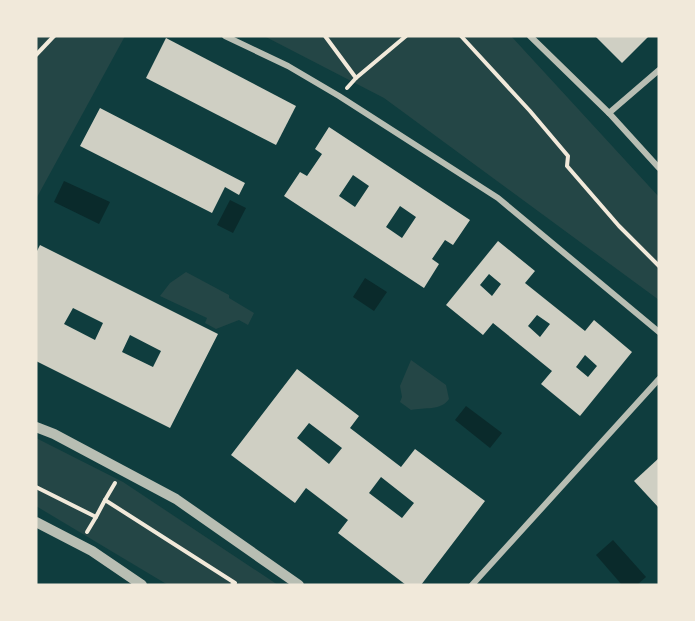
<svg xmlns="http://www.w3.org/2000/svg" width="695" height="621" font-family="'Open Sans',sans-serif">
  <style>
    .green { fill: #244646 }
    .water { fill: #0a2a2b }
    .building { fill: #cfcfc3; fill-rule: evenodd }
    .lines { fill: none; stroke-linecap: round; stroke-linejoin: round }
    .path { stroke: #f1e9da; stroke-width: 4 }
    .minor { stroke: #b8beb3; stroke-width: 6 }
    .tertiary { stroke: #b8beb3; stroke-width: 10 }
  </style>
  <rect width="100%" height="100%" fill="#0f3d3e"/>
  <!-- green -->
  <g class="green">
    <path d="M36,36H125L36,199Z"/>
    <path d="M264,36H511L659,197V300L384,98Z"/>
    <path d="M186,272L229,295V298L254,313L248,325L239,320L216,329L205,323L207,318L160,296L170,283Z"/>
    <path d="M411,360L446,385L449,399C441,411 425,407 411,410L400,402L402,397L400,386Z"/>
    <path d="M36,438L123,482L278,585H168L36,506Z"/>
  </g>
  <!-- water -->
  <g class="water">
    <path d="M64,181L110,202L99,224L54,202Z"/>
    <path d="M230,200L246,208L233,233L217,225Z"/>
    <path d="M365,278L387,292L374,311L353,297Z"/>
    <path d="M466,406L502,433L490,448L455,420Z"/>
    <path d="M613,540L646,577L637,585H622L596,555Z"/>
  </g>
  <!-- building -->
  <g class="building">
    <path d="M595,36H649L622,63Z"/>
    <path d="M166,38L296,106L276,145L146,78Z"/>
    <path d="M100,108L245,183L239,195L225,187L212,213L80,146Z"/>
    <path d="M329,127L470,220L453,245L445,240L432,259L439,264L424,288L284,196L300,172L307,176L322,154L315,149ZM353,175L369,186L355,207L339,196ZM400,206L416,217L402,238L386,227Z"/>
    <path d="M498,241L535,271L525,283L585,331L594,320L632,352L580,416L541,384L552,371L493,323L483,335L446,305ZM489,274L501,284L492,296L480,285ZM537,315L550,324L540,337L528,326ZM585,355L597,366L588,377L576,367Z"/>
    <path d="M40,245L218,334L170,428L36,361V253ZM73,308L103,323L95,340L64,324ZM130,335L161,351L153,367L122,352Z"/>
    <path d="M297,369L359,416L350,428L401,467L415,449L485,501L421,585H406L338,533L348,520L306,488L295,503L231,455ZM309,423L342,448L329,464L297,438ZM381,477L414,503L402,518L369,493Z"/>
    <path d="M659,458V508L634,481Z"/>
  </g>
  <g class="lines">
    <!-- path -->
    <g class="path">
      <path d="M325,36L356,78L347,88"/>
      <path d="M461,36L530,111L568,156L567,166L619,226L659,266"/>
      <path d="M36,55L54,36"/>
      <path d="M356,78L406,36"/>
      <path d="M36,487L96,517L105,500L235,583L232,585"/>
      <path d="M105,500L115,483"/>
      <path d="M87,532L96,517"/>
    </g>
    <!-- minor -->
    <g class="minor">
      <path d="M225,36L288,66L339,96L498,198L659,332"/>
      <path d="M530,36L609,113L659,168"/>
      <path d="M609,113L659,70"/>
      <path d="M472,585L659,379"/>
    </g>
    <!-- tertiary -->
    <g class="tertiary">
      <path d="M36,427L54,434L176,499L299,585"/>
      <path d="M36,522L92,551L142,585"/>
    </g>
  </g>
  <!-- border -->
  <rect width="695" height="621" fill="none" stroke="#f1e9da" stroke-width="75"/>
</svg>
